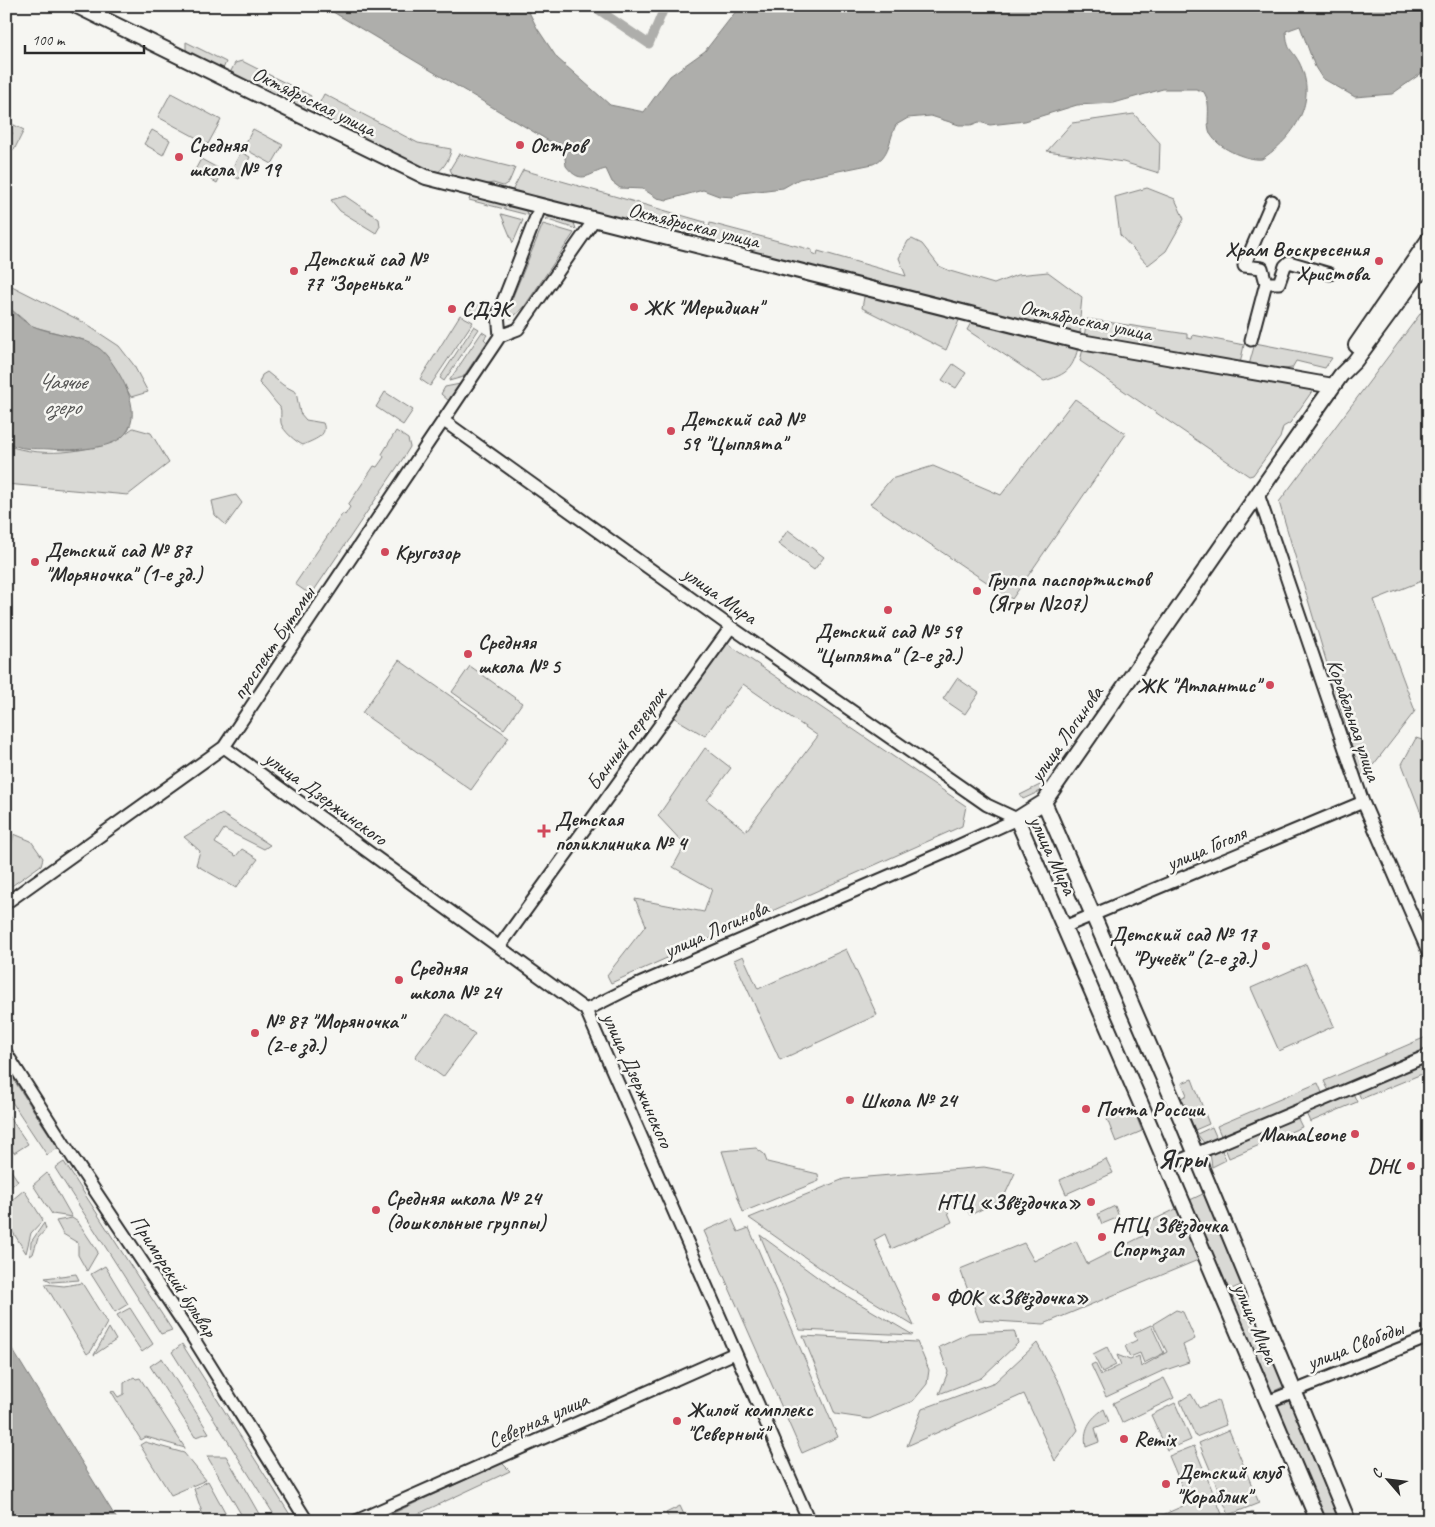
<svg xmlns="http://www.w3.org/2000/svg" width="1435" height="1527" font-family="Caveat,sans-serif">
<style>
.green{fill:#d9d9d5;stroke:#828280}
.water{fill:#aeaeab;stroke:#7a7a78}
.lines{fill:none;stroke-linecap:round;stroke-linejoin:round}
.canal{stroke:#aeaeab;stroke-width:9}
.minor-casing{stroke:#2b2b2b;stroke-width:15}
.major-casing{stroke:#2b2b2b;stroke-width:18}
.minor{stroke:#f6f6f2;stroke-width:11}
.major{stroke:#f6f6f2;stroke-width:14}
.poi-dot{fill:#d1495b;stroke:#f6f6f2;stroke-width:2}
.labels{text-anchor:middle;stroke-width:5;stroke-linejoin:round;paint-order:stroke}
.street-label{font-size:21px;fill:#2b2b2b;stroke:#f6f6f2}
.poi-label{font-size:21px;font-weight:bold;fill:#2b2b2b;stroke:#f6f6f2;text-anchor:start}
.water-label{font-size:22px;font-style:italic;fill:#525251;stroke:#f6f6f2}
.district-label{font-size:26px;font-weight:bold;fill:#2b2b2b;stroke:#f6f6f2}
</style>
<rect width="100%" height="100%" fill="#f6f6f2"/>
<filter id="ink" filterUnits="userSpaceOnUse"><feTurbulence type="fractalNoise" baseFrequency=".02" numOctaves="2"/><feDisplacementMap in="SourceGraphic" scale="10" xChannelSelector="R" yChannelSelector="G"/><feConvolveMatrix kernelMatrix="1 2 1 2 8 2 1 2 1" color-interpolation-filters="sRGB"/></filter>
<g filter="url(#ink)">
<path class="green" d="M186,42l40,20 -3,7 -33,-16 -4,-4z
M242,61l69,35 -7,13 -74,-36 5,-10z
M171,93l50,27 -13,24 -50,-27z
M324,94l94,49 33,6c0,7 -7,19 -14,24l-39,-16 -84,-43z
M1134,114l26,29 -1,30 -36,-11 -76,-11 25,-28z
M6,121l18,9 -10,20 -8,-3v-5l7,-9 -7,-4z
M253,129l30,16 -11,19 -29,-16z
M152,130l18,10 -7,15 -19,-11z
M241,152l9,5 -11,22 -10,-5z
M459,154l56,14 -6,14 -6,4 -10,-3 -10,2 -29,-7 -4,-9z
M201,159l22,12 -6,12 -22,-13z
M523,170l182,52 -1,4 5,1 1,-4 102,27v3l5,2 1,-4 88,25 -7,-18 9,-17 4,-2 10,5 17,22 11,5 44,13 23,-9 31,-3 34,25 -2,21 3,2 -4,16 -567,-145z
M1147,188l28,11 9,20 -18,32 -18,14 -28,-30 -5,-38z
M471,194l53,14 4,7 -59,-15z
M345,196l34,23 1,7 -4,7 -36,-22 -9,-11z
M501,214l22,6 -10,23z
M554,216l19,4 3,9 -31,-10z
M543,224l31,9 -50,74 -12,11h-2l-3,-6 2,-6z
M6,283l75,38 38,25 14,18 15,28 -17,5 -5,-9 -42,-48 -53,-14 -25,-21z
M865,292l96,24 -15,34 -84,-42z
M486,301l2,1 -12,14 -8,-6 9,-6z
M1429,302v276l-55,22 41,111 -48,62 -7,2 -81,-273z
M460,315l13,7 -43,64 -10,-7z
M973,319l106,25c-6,25 -11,30 -35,37l-77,-51z
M1087,319l100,15v4l5,1 1,-4 51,10 -4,19 -156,-27z
M474,326l5,3 -35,52 -4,-3z
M482,332l5,3 -3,4 3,3 -24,35 -14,4z
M1255,343l77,15 -7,10 -29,-7 -4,7 -16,2 -27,-5z
M1084,345l231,42 -25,36 -7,4 -3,11 -27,37 -4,1 -169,-115z
M953,364l13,9 -10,15 -14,-8z
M267,372l16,13 13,7 4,21 6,7 17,3c6,13 -10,17 -20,22 -7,-3 -20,-14 -22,-22 -1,-6 1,-11 -1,-16 -8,-8 -12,-16 -21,-24l3,-8z
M460,384l-11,17 -8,-7 4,-7z
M385,392l28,18 -10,15 -27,-18z
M1075,399l51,35 -114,165 -142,-95 21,-25 42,-13 68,29z
M133,428l18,5 18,30 -41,32 -122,-11v-39c37,14 96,8 127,-17z
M396,431l12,8 2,8 -8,13 -89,132 -8,-1 -10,-7 48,-71 2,2 5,-8 -2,-2 26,-39 3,1 7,-10 -2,-3z
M236,495l6,8 -16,22 -11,-10 -3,-14z
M788,530l36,27 -10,13 -36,-26z
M725,642l241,164 -4,20 -351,157 -4,-8 39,-50 -11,-26 69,13 8,-23 -39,-22 12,-22 -27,-29 47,-68 26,20 -24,32 39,31 72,-95 -75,-52 -38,52 -34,-20z
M399,660l110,77 -38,53 -109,-77z
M470,666l52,37 -18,26 -52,-37z
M957,678l22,15 -14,21 -22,-15z
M1416,738l9,3 4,10v83l-27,-70z
M1044,783l1,6 -22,10 -3,-4z
M222,814l48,31 -6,4 -40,-20 -9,14 21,13 6,-7 16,10 -22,29 -40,-23 4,-14 -16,-14z
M14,834l17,7 12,17 -2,7 -35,25v-22z
M846,949l31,66 -97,45 -46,-100 9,-4 15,33z
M1306,964l28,62 -55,25 -28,-63z
M447,1014l28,20 -32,43 -28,-20z
M1426,1037l3,11 -100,43 -5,-10z
M1429,1059v12l-68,28 -4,-10z
M6,1068l52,80 -11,7 -41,-62z
M1192,1079l17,45 -14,6 -14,-32 6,-3 -5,-12z
M1318,1083l5,12 -101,43 -5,-12z
M1352,1091l5,11 -47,20 -5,-11z
M1133,1108l9,23 -26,11 -9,-23z
M6,1112l22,32 -14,9 -8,-11z
M1296,1115l6,12 -73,31 -5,-13z
M1212,1127l6,14 -13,3 -8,-10z
M1220,1146l6,14 -14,7 -2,-14z
M756,1148l8,6 3,8 51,12 1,7 -76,31 -21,-61z
M1106,1159l7,14 -47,21 -6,-14z
M64,1162l108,168 -11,4 -106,-166z
M6,1163l12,18 -12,9z
M984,1167l31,6 -12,26 -33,16 -7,-15 -17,8 6,14 -61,27 -6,-15 -11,6 40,86 -81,-49 -84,-59 95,-39z
M47,1173l25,44 -20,-3 -19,-29z
M24,1190l19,30 -12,13 -5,20 -20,-32v-16z
M1207,1192l41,90 -21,9 -39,-90z
M1115,1206l4,11 -17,7 -4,-10z
M1178,1208l20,52 -154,64 -65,-4 -19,-51 64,-26 10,18 42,-20 11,23 60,-30 -4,-9z
M72,1218l6,4 20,30 -11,19 -9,-16v-12l-15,-9 -7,-13z
M732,1219l6,13 11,-4 89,209 -36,16 -98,-222z
M44,1223l2,6 -8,9 -5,16 -3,2 1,-14z
M760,1235l68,50 85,50 -113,-5z
M105,1266l23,38 -13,8 -24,-38z
M76,1274l3,6 -27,2 -7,-4z
M82,1283l25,40 -16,28 -4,3 -42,-70 19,2z
M1249,1290l42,93 -19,9 -41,-94z
M130,1308l23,36 -11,8 -25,-37z
M1176,1310l7,2 12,27 -12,6 6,17 -29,10 -54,25 -15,-32 4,-2 6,12 20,-10 -4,-10 13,5 9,-4 2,11 26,-15 -14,-28z
M1151,1325l13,28 -20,10 -4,-10 -10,4 -5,-11 12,-6 -3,-7z
M109,1328l7,12 -22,15z
M1014,1331l4,12 -37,35 -42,16 9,-22 -9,-25 30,-14z
M803,1336l114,6 12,28 -2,14 -14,17 -44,18 -34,-5z
M1037,1343l23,42 18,45 -23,31 -31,-67 -117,52 15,-37 73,-27z
M182,1344l112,177h-16l-106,-169z
M1107,1347l9,18 -14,7 -9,-18z
M162,1358l47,75 -14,4 -45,-71z
M134,1377l2,2 4,-1 45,70 -39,-11 -5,3 -30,-49 2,-1 5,7 6,-3v-11z
M1164,1378l10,20 -52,25 -9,-20z
M1191,1394l8,14 19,-8 8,25 -30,12 -16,-36z
M1292,1400l51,121h-18l-48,-115z
M1175,1403l16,37 -24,10 -16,-35z
M1104,1409l5,13 -14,6 4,14 -13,5c-3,-17 3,-28 18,-38z
M1229,1430l30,73 -30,12 -30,-72z
M145,1442l39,11 22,27 -35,15 -31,-50z
M1194,1446l28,68 -17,7h-56l34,-15 3,-10 -17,-40z
M207,1456h19l37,65h-18z
M502,1463l8,8 -107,50h-27z
M208,1481l22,40h-25l-11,-32z
M680,1506l7,15h-17l-4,-8z
M1253,1512l7,9h-26z
M498,1513l6,8h-29z"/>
<path class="water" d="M323,6h203l11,22 20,30 53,47 34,7 26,-36 35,-25 35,-45h285l11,4 7,-4h386v62l-37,26 -37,3 -33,-19 -7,-11 -15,-41 -14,5c2,22 4,15 13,31 20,39 -5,76 -37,97 -15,2 -49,-12 -53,-29 -3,-12 3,-24 -5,-38l-8,-3h-33l-49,14 -37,2 -52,16 -35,4 -11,-3 -8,3h-12l-28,-9 -23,2 -12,7c-7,14 -6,32 -23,39l-74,15 -16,9 -42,5 -8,4 -14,-1 -16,-6 -36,10 -10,-2 -14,-9 -23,-1 -8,-6 -6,-13c-16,3 -24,18 -40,-3l-2,-16z
M6,305c8,7 18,18 27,21 23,10 58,9 74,30 15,19 40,61 14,82 -16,12 -53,13 -71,11 -17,-1 -30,2 -44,-8z
M6,1339l112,182h-112z"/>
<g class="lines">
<path class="canal" d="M593,6l56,38 16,-38"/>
<g class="minor-casing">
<path id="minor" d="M1266,283l-4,-15 -18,-2 28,-65
M500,336l-2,-22 42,-107
M1251,340l15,-57h13l6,-17 4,-4 41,12
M444,421l287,206 256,178 30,14
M1258,494l105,308 66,152
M224,747l362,263 223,511
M6,903l218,-156 276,-411 18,-7 76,-109
M1064,927l299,-125
M499,947l232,-320
M586,1010l44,-22 319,-138 68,-31
M6,1053l67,105 117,175 117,188
M1167,1166l262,-111
M1267,1402l162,-65
M356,1521l379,-168"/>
</g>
<g class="major-casing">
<path id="major" d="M77,6l349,171 655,165 252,44
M1356,345l73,-106
M1044,802l138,319 166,400
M1318,1521l-178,-419 -123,-283 27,-17 277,-399 20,-28 14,-14 74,-101"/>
</g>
<use href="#minor" class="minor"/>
<use href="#major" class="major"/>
</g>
</g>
<g class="poi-dot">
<circle cx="520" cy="145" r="5"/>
<circle cx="179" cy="157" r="5"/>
<circle cx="1379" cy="261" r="5"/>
<circle cx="294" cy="271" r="5"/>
<circle cx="634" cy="307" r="5"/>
<circle cx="452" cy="309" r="5"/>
<circle cx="671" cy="431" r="5"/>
<circle cx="385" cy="552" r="5"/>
<circle cx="35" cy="562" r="5"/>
<circle cx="977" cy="591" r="5"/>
<circle cx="888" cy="610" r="5"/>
<circle cx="468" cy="654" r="5"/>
<circle cx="1270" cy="685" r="5"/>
<path d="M541.5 823.5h5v5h5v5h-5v5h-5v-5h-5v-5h5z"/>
<circle cx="1266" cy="946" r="5"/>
<circle cx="399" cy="980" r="5"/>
<circle cx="255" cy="1033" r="5"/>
<circle cx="850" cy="1100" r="5"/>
<circle cx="1086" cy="1109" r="5"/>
<circle cx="1355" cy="1134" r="5"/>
<circle cx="1411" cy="1166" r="5"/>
<circle cx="1091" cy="1202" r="5"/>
<circle cx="376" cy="1210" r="5"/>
<circle cx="1102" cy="1237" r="5"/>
<circle cx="936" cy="1297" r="5"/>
<circle cx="677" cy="1421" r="5"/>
<circle cx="1124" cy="1439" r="5"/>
<circle cx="1166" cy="1484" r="5"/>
</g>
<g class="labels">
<g class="street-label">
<text transform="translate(314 101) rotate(26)" y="7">Октябрьская улица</text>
<text transform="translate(694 225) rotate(14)" y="7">Октябрьская улица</text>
<text transform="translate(1086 320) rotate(12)" y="7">Октябрьская улица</text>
<text transform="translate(720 595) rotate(35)" y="7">улица Мира</text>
<text transform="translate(273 643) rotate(-56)" y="7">проспект Бутомы</text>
<text transform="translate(1354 720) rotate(71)" y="7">Корабельная улица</text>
<text transform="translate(1066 734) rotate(-55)" y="7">улица Логинова</text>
<text transform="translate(626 739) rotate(-54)" y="7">Банный переулок</text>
<text transform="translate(326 798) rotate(36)" y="7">улица Дзержинского</text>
<text transform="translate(1206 848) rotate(-23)" y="7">улица Гоголя</text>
<text transform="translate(1053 855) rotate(65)" y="7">улица Мира</text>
<text transform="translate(716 929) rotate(-24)" y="7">улица Логинова</text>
<text transform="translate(638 1080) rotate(66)" y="7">улица Дзержинского</text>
<text transform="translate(174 1276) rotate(57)" y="7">Приморский бульвар</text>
<text transform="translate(1256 1323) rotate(67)" y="7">улица Мира</text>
<text transform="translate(1355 1345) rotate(-21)" y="7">улица Свободы</text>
<text transform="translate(538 1420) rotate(-24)" y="7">Северная улица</text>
</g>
<g class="poi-label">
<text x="189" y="152">Средняя<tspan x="189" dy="24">школа № 19</tspan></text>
<text x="530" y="152">Остров</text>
<text x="1369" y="256" text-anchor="end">Храм Воскресения<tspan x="1369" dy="24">Христова</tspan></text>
<text x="304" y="266">Детский сад №<tspan x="304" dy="24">77 "Зоренька"</tspan></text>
<text x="644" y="314">ЖК "Меридиан"</text>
<text x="462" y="316">СДЭК</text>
<text x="681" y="426">Детский сад №<tspan x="681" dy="24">59 "Цыплята"</tspan></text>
<text x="45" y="557">Детский сад № 87<tspan x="45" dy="24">"Моряночка" (1-е зд.)</tspan></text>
<text x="395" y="559">Кругозор</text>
<text x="987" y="586">Группа паспортистов<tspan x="987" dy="24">(Ягры N207)</tspan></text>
<text x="888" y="638" text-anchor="middle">Детский сад № 59<tspan x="888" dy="24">"Цыплята" (2-е зд.)</tspan></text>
<text x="478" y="649">Средняя<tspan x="478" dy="24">школа № 5</tspan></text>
<text x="1260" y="692" text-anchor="end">ЖК "Атлантис"</text>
<text x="555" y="826">Детская<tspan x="555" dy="24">поликлиника № 4</tspan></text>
<text x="1256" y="941" text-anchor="end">Детский сад № 17<tspan x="1256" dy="24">"Ручеёк" (2-е зд.)</tspan></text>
<text x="409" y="975">Средняя<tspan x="409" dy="24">школа № 24</tspan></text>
<text x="265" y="1028">№ 87 "Моряночка"<tspan x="265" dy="24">(2-е зд.)</tspan></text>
<text x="860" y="1107">Школа № 24</text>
<text x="1096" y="1116">Почта России</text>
<text x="1345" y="1141" text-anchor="end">MamaLeone</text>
<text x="1401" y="1173" text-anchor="end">DHL</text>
<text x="386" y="1205">Средняя школа № 24<tspan x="386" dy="24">(дошкольные группы)</tspan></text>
<text x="1081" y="1209" text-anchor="end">НТЦ «Звёздочка»</text>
<text x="1112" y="1232">НТЦ Звёздочка<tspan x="1112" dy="24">Спортзал</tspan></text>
<text x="946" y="1304">ФОК «Звёздочка»</text>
<text x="687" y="1416">Жилой комплекс<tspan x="687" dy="24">"Северный"</tspan></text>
<text x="1134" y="1446">Remix</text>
<text x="1176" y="1479">Детский клуб<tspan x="1176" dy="24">"Кораблик"</tspan></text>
</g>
<g class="water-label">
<text x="62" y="389">Чаячье<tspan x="62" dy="25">озеро</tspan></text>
</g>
<g class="district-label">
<text x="1182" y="1167">Ягры</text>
</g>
</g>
<rect width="1435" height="1527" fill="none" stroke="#f6f6f2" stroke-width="25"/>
<rect x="12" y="12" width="1410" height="1502" fill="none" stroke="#2b2b2b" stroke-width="2" filter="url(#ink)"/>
<g transform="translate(1388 1480) rotate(298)" stroke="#f6f6f2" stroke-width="4" paint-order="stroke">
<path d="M0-4L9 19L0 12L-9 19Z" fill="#2b2b2b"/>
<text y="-8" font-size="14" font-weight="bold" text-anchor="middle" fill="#2b2b2b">С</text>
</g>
<path d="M25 45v8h119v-8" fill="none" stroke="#2b2b2b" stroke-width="2.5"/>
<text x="32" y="45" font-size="15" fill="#2b2b2b" stroke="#f6f6f2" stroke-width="4" paint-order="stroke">100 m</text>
</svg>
